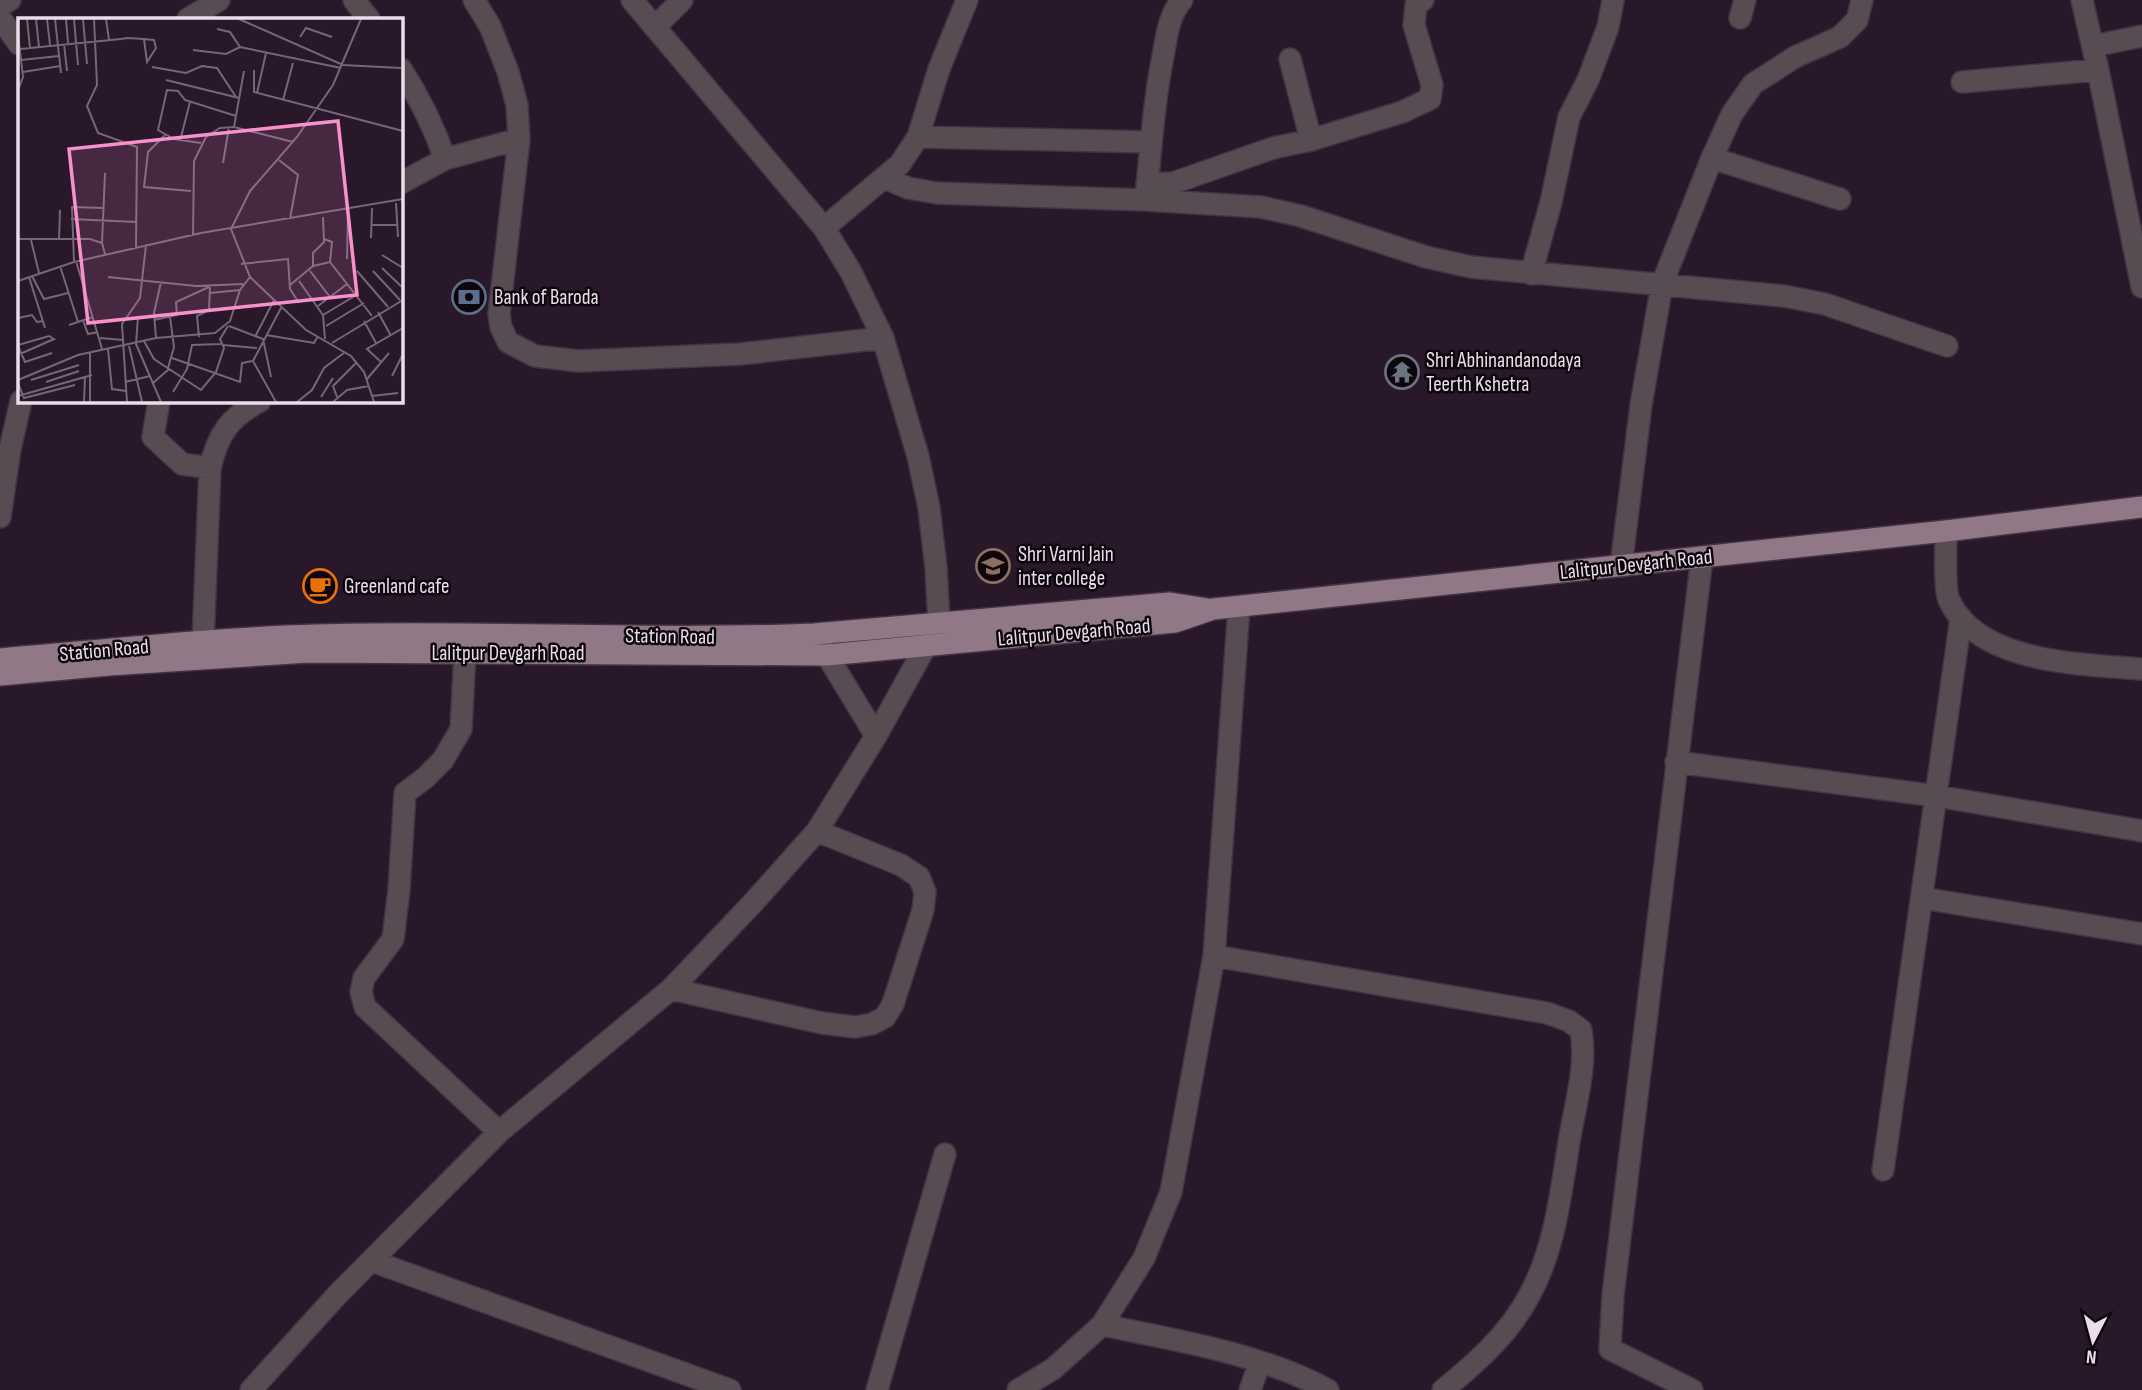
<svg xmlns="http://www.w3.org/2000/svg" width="2142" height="1390" font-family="'Sofia Sans Condensed',sans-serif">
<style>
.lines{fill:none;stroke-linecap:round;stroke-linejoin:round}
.minor-casing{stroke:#443345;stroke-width:24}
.major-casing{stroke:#443345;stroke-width:24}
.minor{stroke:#574c52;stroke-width:21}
.major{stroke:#907886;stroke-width:21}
.labels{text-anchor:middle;stroke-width:5;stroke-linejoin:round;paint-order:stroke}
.poi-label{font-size:21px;fill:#eadeea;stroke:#0d060d;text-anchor:start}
.street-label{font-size:21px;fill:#eadeea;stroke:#0d060d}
.inset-road{fill:none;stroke:#766777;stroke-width:2}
.view{fill:#f890cb;fill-opacity:0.15;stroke:#f890cb;stroke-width:3.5}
.inset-edge{fill:none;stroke:#eadeea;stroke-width:3.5}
</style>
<rect width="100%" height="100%" fill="#29172a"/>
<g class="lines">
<g class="minor-casing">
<path id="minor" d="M354,0l15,19
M474,0l16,26 18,46 9,33 2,34 -20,175 2,13 7,15 27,14 44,5 161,-7 143,-16
M2082,0l16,70 44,217
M0,5l10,-5
M0,18l19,26
M1740,18l5,-18
M188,19l31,-19
M655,27l27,-27
M2093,46l49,-10
M1290,59l21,81
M401,69c18,28 33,58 44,90
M1962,82l136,-12
M918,137l233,5
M1712,158l128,41
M885,178l23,10 29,5 208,7 116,7 40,9 125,41 45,10 313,29 41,8 122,42
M401,183l44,-24 74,-20
M1147,184l26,-1 100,-35 38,-8 91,-28 28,-13 2,-14 -18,-60 2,-20 7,-5
M1146,198c5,-50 8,-99 18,-147 3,-19 6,-37 18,-51
M824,228l76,-64 18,-27 21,-68 28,-69
M1531,274l20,-72 18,-85 19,-37 20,-53 5,-27
M159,401l-6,36 29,27 28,4
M0,517l10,-68 11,-48
M1946,531c0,15 -2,58 3,69 29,64 134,64 193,69
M1621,566l20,-161 21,-121 50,-126 20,-44 21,-30 42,-27 45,-20 17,-17 5,-20
M203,642l7,-174c8,-34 19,-50 50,-67
M819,642l57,94
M465,653l-4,76 -18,31 -18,18 -20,15 -6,97 -6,49 -29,39 -3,14 4,15 134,125
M1676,762l261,34 205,35
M1922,898l220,36
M1214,956l333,57 22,8 12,9c6,35 -5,72 -11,106 -9,54 -14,111 -41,160 -20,38 -54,68 -86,94
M671,989l151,34 33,4 17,-3 13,-7 8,-13 30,-94 2,-18 -6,-15 -18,-12 -84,-34
M1883,1170l78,-552
M372,1261l358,129
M1102,1325c74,15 160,29 226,65
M251,1390l88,-97 160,-161 172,-143 80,-84 66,-74 59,-95 63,-114 -3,-54 -7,-60 -11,-52 -35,-118 -32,-66 -27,-44 -192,-228
M877,1390l68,-236
M1018,1390l35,-21 49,-44 42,-67 27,-66 43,-236 25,-349
M1250,1390l10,-28
M1692,1390l-82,-41 3,-54 89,-738"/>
</g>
<g class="major-casing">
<path id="major" d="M0,659c105,-9 211,-21 317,-24 165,-5 332,6 497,-1l356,-31 38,6
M0,675l109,-10 199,-13 519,3 348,-33 38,-13 733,-78 196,-24"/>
</g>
<use href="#minor" class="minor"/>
<use href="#major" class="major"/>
</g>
<defs>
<g id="bank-ring" transform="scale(1.75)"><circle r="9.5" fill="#0d060d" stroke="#5c6f8a" stroke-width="1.5"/><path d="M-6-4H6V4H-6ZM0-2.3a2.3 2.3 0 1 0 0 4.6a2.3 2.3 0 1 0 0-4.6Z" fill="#5c6f8a"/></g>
<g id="temple-ring" transform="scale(1.75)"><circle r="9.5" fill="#0d060d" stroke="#6b7280" stroke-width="1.5"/><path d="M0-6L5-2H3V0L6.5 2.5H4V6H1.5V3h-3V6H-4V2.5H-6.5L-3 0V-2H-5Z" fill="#6b7280"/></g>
<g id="school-ring" transform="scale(1.75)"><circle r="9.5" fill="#0d060d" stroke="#8d6e63" stroke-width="1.5"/><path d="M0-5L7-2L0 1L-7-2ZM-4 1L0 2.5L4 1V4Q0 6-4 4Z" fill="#8d6e63"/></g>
<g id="cafe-ring" transform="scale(1.75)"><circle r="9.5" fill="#0d060d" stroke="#e8710a" stroke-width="1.5"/><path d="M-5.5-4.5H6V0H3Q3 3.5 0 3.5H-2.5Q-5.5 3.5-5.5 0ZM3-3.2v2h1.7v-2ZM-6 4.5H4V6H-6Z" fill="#e8710a"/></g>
</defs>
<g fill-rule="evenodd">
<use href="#bank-ring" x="469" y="297"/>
<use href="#temple-ring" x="1402" y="372"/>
<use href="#school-ring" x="993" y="566"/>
<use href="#cafe-ring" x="320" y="586"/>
</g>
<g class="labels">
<g class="poi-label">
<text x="494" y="304">Bank of Baroda</text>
<text x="1426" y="367">Shri Abhinandanodaya<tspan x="1426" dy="24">Teerth Kshetra</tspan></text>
<text x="1018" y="561">Shri Varni Jain<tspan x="1018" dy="24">inter college</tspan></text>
<text x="344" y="593">Greenland cafe</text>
</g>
<g class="street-label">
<text transform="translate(1636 564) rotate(-6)" y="7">Lalitpur Devgarh Road</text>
<text transform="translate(1074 632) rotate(-5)" y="7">Lalitpur Devgarh Road</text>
<text transform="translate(670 636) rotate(1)" y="7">Station Road</text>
<text transform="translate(104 650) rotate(-5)" y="7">Station Road</text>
<text x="508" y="660">Lalitpur Devgarh Road</text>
</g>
</g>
<g transform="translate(18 18)">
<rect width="385" height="385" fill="#29172a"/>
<path class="inset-road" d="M9,1l3,29M18,1l3,28M29,1l3,26M37,1l6,54M48,1l2,24M56,1l4,46M65,1l4,45M76,1l3,66 -10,21 11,27 39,14 -1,101M88,1l3,21M221,1l104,46 58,3M343,1l-28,66 -36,52 -47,54 -19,38 19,48 56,53 45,26 13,16 10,30M199,11l13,3 10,15M0,15l5,44 -5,13M282,19l6,-9 26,9M46,26l3,27M2,31l101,-10 6,-1 17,1 10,1 2,8 -9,14 -3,-23M175,32l33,4 14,-7 101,21M3,42l38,-4M134,49l34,6 16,-7 15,2 19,29M236,52v22l149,39M5,54l37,-6M148,62l73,18M239,75l9,-40M265,82l10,-37M216,109l10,-56M147,117l-17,17 -4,35 47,4M162,123l10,-39M183,125l-27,-4 -16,-9 9,-40 11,1 7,9 51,16M261,142l19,15 -8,44M205,145l6,-36M378,185l2,34M53,201l65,3M354,207h25M175,217l1,-74 12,-24 14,-9 14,-1 59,15M353,220l1,-30M0,221h72l12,4 3,11M306,221l8,3 -2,20M13,222l8,33M41,222l1,-30M84,225l3,-70M364,237l21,13M329,241l1,-47M58,243l26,88M56,244l-2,-55 31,1M223,246l47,-5 2,30 9,14M42,248l18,56M295,248l17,-4 42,54M364,250l21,20M292,253l20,26M339,253l31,36M355,253l27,29M14,258l12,23 24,-6M11,259l16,51M90,259l88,9 47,-2M0,263l56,-19 127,-29 202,-34M281,263l24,34 2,24M272,267l23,-19v-13l11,-11 -1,-25M192,275l30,-3M300,288l29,-22M360,294l13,24M305,297l35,-21M120,298l-2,28 25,58M0,300l14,-3 5,7 6,-1M65,302l5,14 10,-2M136,302l23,-5 -1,-13 33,-15M346,303l12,22M51,307l24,-8M211,308l34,13 8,38M308,308l38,-23M248,317l48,8 4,-7M181,319l-2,-21 12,-6 1,-23M237,319l19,-37M82,320l23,2M138,320l-2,-25 7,-31M126,323l10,18 47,31 15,-18 8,-24 -4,-9 8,-13M314,325l71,-43M0,327l31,-9 5,3 -34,15M205,327l34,3M0,328l7,16 27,-9M111,328l13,56M90,331l4,40 14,2M154,340l68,24 2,-19 10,-2M364,345l-15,-14 36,-21M150,350l6,-21 -4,-30M374,358l11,-22M349,361l22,-26M0,362l60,-25 78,-17 59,-5 15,-12 10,-31 10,-13M13,362l48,-15M28,364l33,-11M107,364l25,-6M0,365l6,15 51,-13M135,365l16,-14M155,374l14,-23 5,-24 29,-1M0,378l74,-21M354,378l26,-3M303,379l12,-19M319,379l-4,-11 24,-24M66,384l1,-25M72,384v-50M109,384l-5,-78 18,-26 6,-53M258,384l-23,-41 28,-53M279,384l15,-12 12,-22 21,-16M315,384l14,-12 22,-4"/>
<path class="view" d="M320,103l19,174 -269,28 -19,-174z"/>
<rect width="385" height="385" class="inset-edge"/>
</g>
<g transform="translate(2093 1341) rotate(186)" stroke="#0d060d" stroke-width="5" paint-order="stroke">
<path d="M0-5L12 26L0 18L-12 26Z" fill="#eadeea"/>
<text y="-10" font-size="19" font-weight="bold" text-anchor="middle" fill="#eadeea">N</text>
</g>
</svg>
